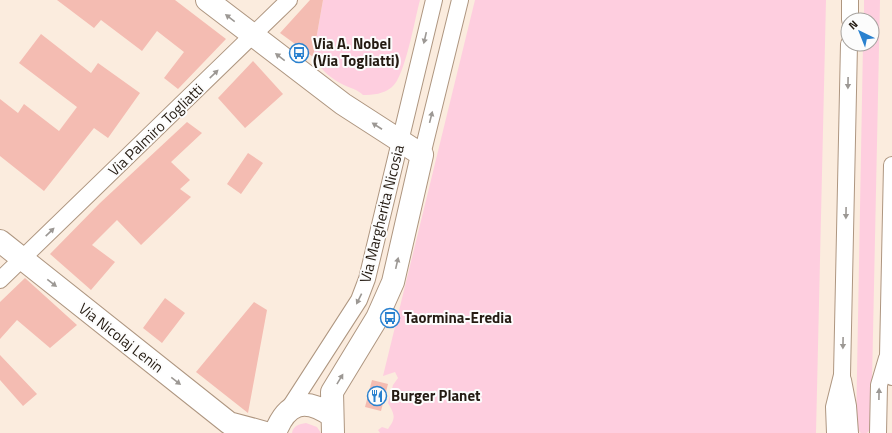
<svg xmlns="http://www.w3.org/2000/svg" width="892" height="433" font-family="'Titillium Web',sans-serif">
<style>
.green{fill:#fecedf}
.building{fill:#f4bcb2}
.lines{fill:none;stroke-linecap:round;stroke-linejoin:round}
.minor-casing{stroke:#ae9680;stroke-width:18}
.secondary-casing{stroke:#ae9680;stroke-width:24}
.minor{stroke:#fff;stroke-width:16}
.secondary{stroke:#fff;stroke-width:22}
.oneway{fill:#9c9894}
.labels{text-anchor:middle;stroke-width:4;stroke-linejoin:round;paint-order:stroke}
.poi-label{font-size:15px;font-weight:bold;fill:#241b12;stroke:#fcfcfc;text-anchor:start}
.street-label{font-size:15px;fill:#241b12;stroke:#fcfcfc}
</style>
<rect width="100%" height="100%" fill="#fbecde"/>
<path class="green" d="M323,0h97c-5,18 -15,77 -28,87 -8,7 -19,8 -29,8 -5,-5 -10,-6 -17,-9 -14,-6 -25,-16 -33,-29z
M475,0h351l-10,433h-436l-2,-3 4,-3 6,2c8,-11 7,-14 0,-26l5,-18 5,-7 -3,-6 -12,4z
M864,0h16l-9,429 -4,4h-6l-5,-5 7,-384h9v-24h-8z
M306,423l11,4 4,6h-29c1,-7 7,-9 14,-10z"/>
<path class="building" d="M57,0h118l51,39 -48,50 -14,-11 20,-26 -27,-21 -15,20 -41,-31 -7,8z
M310,0h13l-10,57 -33,-24z
M41,34l50,39 7,-10 42,30 -32,45 -14,-10 -50,63 -44,-35v-57l18,14 6,-9 35,27 18,-24 -58,-44z
M253,61l30,33 -38,34 -27,-30z
M187,122l15,11 -31,29 19,18 -10,9 11,8 -50,48 -24,-25 -25,25 23,17 -24,28 -41,-36 50,-51z
M248,153l15,10 -22,31 -14,-10z
M25,278l52,47 -27,23 -33,-28 -17,19v-37z
M165,298l20,15 -23,30 -19,-15z
M254,302l13,8 -19,103 -52,-41z
M0,355l37,39 -14,12 -23,-26z
M372,380l16,4 -7,27 -16,-4z"/>
<g class="lines">
<g class="minor-casing">
<path id="minor" d="M850,20v-20
M422,155l38,-155
M892,165l-4,191 4,21
M0,280l289,-280
M843,380l5,26 2,27
M288,410l71,-110 8,-21 67,-279
M835,433l-1,-26 8,-32 7,-331
M878,433l1,-48 8,-27"/>
</g>
<g class="secondary-casing">
<path id="secondary" d="M207,0l136,104 79,51 -29,127 -16,36 -45,74 1,41
M0,241l229,182 37,10
M275,433c12,-31 30,-36 57,-17"/>
</g>
<use href="#minor" class="minor"/>
<use href="#secondary" class="secondary"/>
</g>
<defs><path id="oneway-solid" d="M-6-.8H1V-3.2L6.5 0L1 3.2V.8H-6Z"/></defs>
<g class="oneway">
<use href="#oneway-solid" transform="translate(230 18) rotate(-142)"/>
<use href="#oneway-solid" transform="translate(425 38) rotate(103)"/>
<use href="#oneway-solid" transform="translate(280 57) rotate(-142)"/>
<use href="#oneway-solid" transform="translate(214 74) rotate(-44)"/>
<use href="#oneway-solid" transform="translate(848 83) rotate(91)"/>
<use href="#oneway-solid" transform="translate(431 117) rotate(-76)"/>
<use href="#oneway-solid" transform="translate(377 126) rotate(-147)"/>
<use href="#oneway-solid" transform="translate(846 213) rotate(91)"/>
<use href="#oneway-solid" transform="translate(50 232) rotate(-44)"/>
<use href="#oneway-solid" transform="translate(397 263) rotate(-77)"/>
<use href="#oneway-solid" transform="translate(52 283) rotate(38)"/>
<use href="#oneway-solid" transform="translate(359 299) rotate(116)"/>
<use href="#oneway-solid" transform="translate(843 343) rotate(91)"/>
<use href="#oneway-solid" transform="translate(340 379) rotate(-59)"/>
<use href="#oneway-solid" transform="translate(176 381) rotate(38)"/>
<use href="#oneway-solid" transform="translate(879 394) rotate(-89)"/>
</g>
<defs>
<g id="bus-ring" transform="scale(1)"><circle r="9.5" fill="#fcfcfc" stroke="#2a81cf" stroke-width="1.5"/><path d="M-5-6H5V4H4V6H2V4H-2V6H-4V4H-5ZM-3.5-4V0h7V-4ZM-3.5 1.2v1.5H-2V1.2ZM2 1.2v1.5H3.5V1.2Z" fill="#2a81cf"/></g>
<g id="restaurant-ring" transform="scale(1)"><circle r="9.5" fill="#fcfcfc" stroke="#2a81cf" stroke-width="1.5"/><path d="M-5-6h1v4h1v-4h1v4h1v-4h1v5L-1.5 .5V6h-2V.5L-5-1ZM5-6V6H3V1.5H1.5Q1.5-4 5-6Z" fill="#2a81cf"/></g>
</defs>
<g fill-rule="evenodd">
<use href="#bus-ring" x="299" y="53"/>
<use href="#bus-ring" x="390" y="318"/>
<use href="#restaurant-ring" x="377" y="396"/>
</g>
<g class="labels">
<g class="poi-label">
<text x="313" y="49">Via A. Nobel<tspan x="313" dy="17">(Via Togliatti)</tspan></text>
<text x="404" y="323">Taormina-Eredia</text>
<text x="391" y="401">Burger Planet</text>
</g>
<g class="street-label">
<text transform="translate(156 130) rotate(-44)" y="5">Via Palmiro Togliatti</text>
<text transform="translate(382 214) rotate(-76)" y="5">Via Margherita Nicosia</text>
<text transform="translate(121 338) rotate(38)" y="5">Via Nicolaj Lenin</text>
</g>
</g>
<g transform="translate(860 32) rotate(317)"><circle r="19" fill="#fcfcfc" stroke="#a6a29e"/>
<path d="M0-3L7 15L0 10L-7 15Z" fill="#2a81cf"/>
<text y="-6" font-size="11" font-weight="bold" text-anchor="middle" fill="#241b12">N</text>
</g>
</svg>
